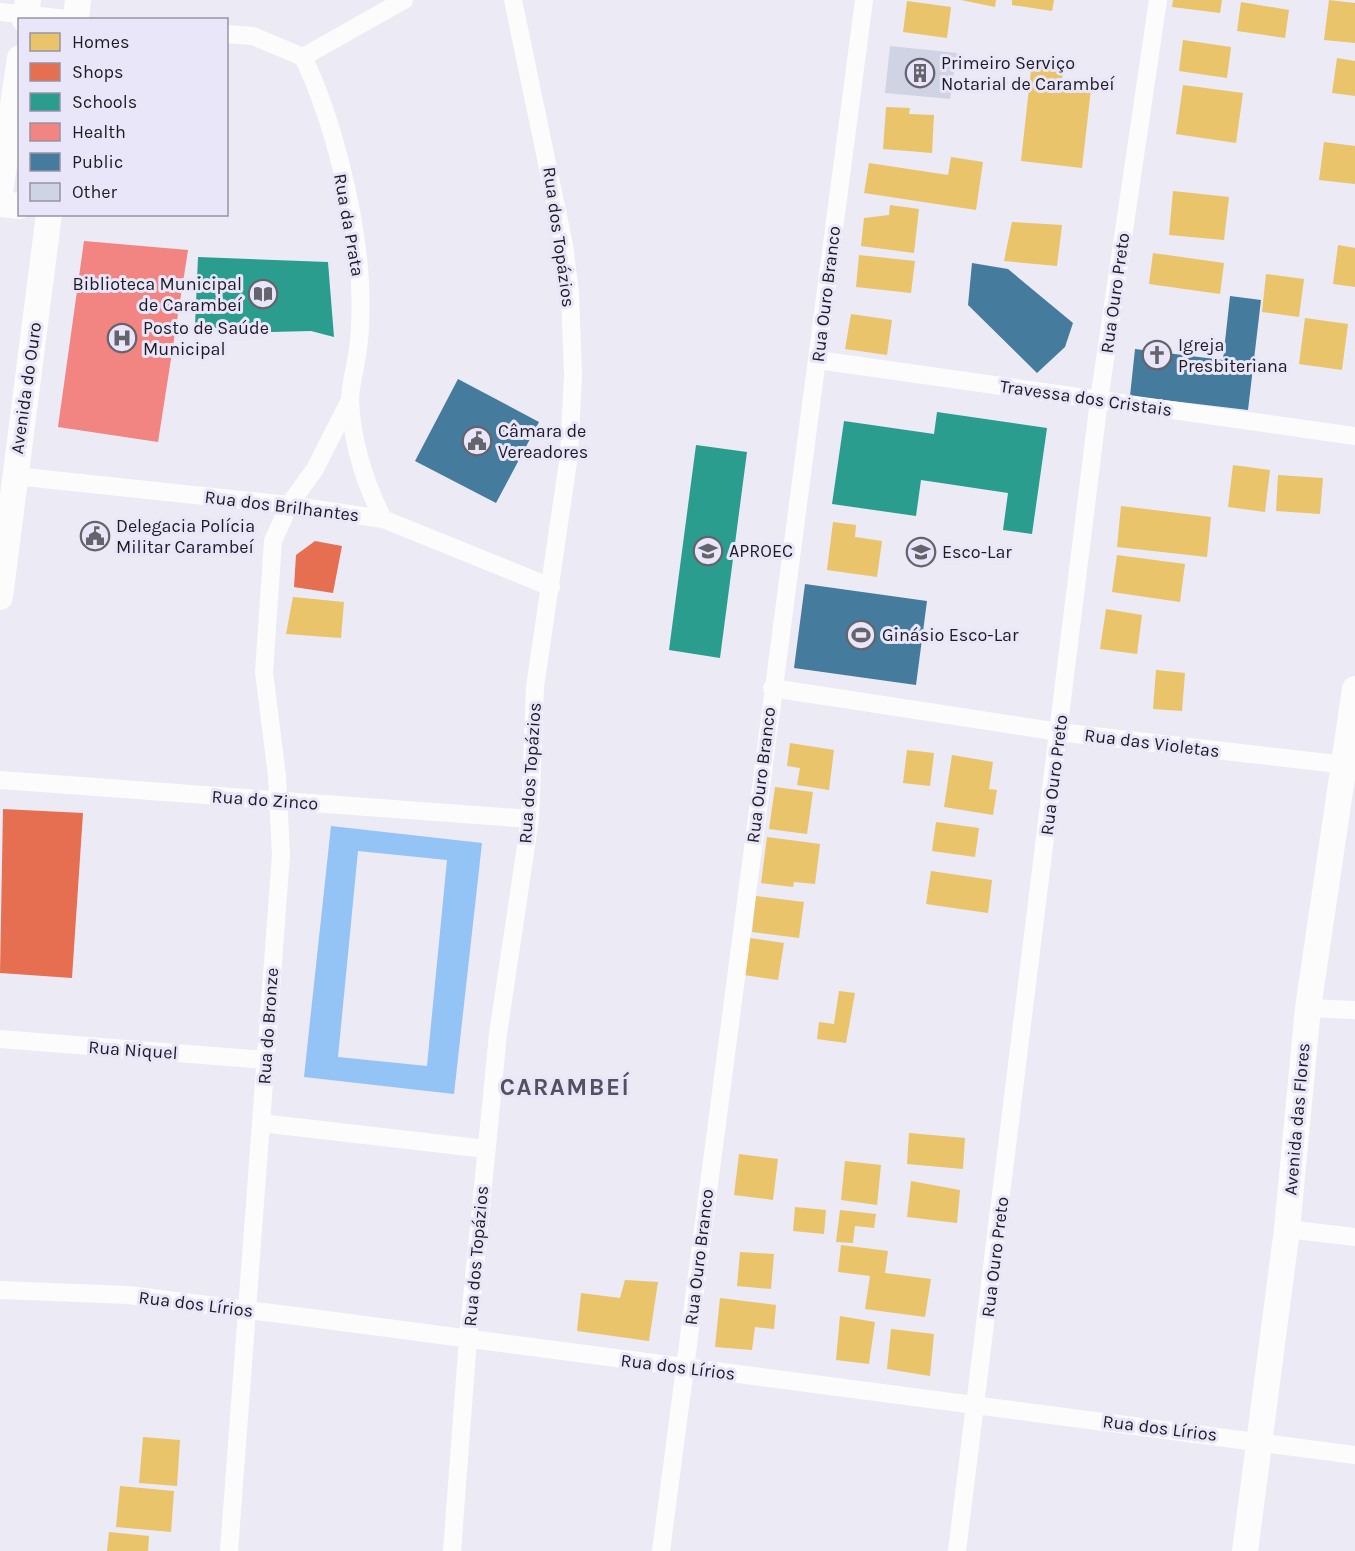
<svg xmlns="http://www.w3.org/2000/svg" width="1355" height="1551" font-family="Karla,sans-serif">
<style>
.water{fill:#94c3f5;fill-rule:evenodd}
.homes{fill:#e9c46a}
.shops{fill:#e76f51}
.schools{fill:#2a9d8f}
.health{fill:#f28482}
.public{fill:#457b9d}
.building{fill:#cfd3e3}
.lines{fill:none;stroke-linecap:round;stroke-linejoin:round}
.street{stroke:#fcfcfd;stroke-width:18}
.secondary{stroke:#fcfcfd;stroke-width:26}
.labels{text-anchor:middle;stroke-width:6;stroke-linejoin:round;paint-order:stroke}
.poi-label{font-size:18px;fill:#1d1c23;stroke:#e8e6f8;text-anchor:start}
.street-label{font-size:18px;fill:#1d1c23;stroke:#e8e6f8}
.district-label{font-size:24px;font-weight:bold;letter-spacing:1.5px;fill:#535160;stroke:#e8e6f8}
</style>
<rect width="100%" height="100%" fill="#eceaf4"/>
<path class="water" d="M331,826l151,17 -28,251 -150,-17zM358,851l89,9 -20,206 -89,-9z"/>
<path class="homes" d="M961,0h35l-1,7z
M1012,0h42l-2,11 -40,-6z
M1173,0h49l-2,13 -48,-6z
M1329,0l26,3v40l-31,-3z
M907,1l44,6 -4,31 -44,-6z
M1241,2l48,8 -4,28 -48,-7z
M1183,40l48,7 -4,31 -48,-7z
M1337,58l18,3v35l-23,-3z
M1032,61l32,4 -3,21 30,3 -9,79 -61,-7z
M1183,85l60,8 -7,50 -60,-9z
M886,107l24,1 -1,6 25,1 -2,38 -49,-4z
M1324,142l31,4v38l-36,-4z
M951,157l32,5 -7,48 -112,-17 5,-30 79,12z
M1173,191l56,6 -5,43 -55,-5z
M890,205l29,4 -5,44 -53,-7 3,-28 25,-3z
M1012,222l50,3 -5,41 -53,-5z
M1338,245l17,3v39l-22,-3z
M1153,253l71,10 -4,31 -71,-10z
M859,255l56,6 -4,32 -55,-6z
M1266,274l38,5 -5,38 -37,-5z
M851,314l41,6 -5,35 -42,-6z
M1305,318l43,6 -6,46 -43,-6z
M1233,465l37,5 -5,42 -37,-5z
M1278,475l45,3 -3,36 -44,-3z
M1121,506l90,11 -4,40 -90,-10z
M833,522l23,3 -1,12 27,4 -5,36 -50,-7z
M1117,555l68,9 -5,38 -68,-10z
M293,597l51,5 -3,36 -55,-4z
M1106,609l36,6 -5,39 -37,-5z
M1156,670l29,3 -3,38 -29,-2z
M790,743l44,7 -5,40 -32,-5 3,-17 -13,-2z
M907,750l27,3 -4,33 -27,-3z
M952,755l41,7 -4,27 8,1 -4,25 -49,-8z
M775,787l38,5 -6,42 -38,-5z
M936,822l43,6 -4,29 -43,-6z
M767,837l53,7 -5,40 -21,-2 -1,5 -32,-4z
M931,871l61,9 -4,33 -62,-9z
M756,896l48,6 -5,36 -47,-6z
M750,938l34,5 -6,37 -34,-5z
M839,991l16,2 -9,50 -29,-4 2,-17 15,2z
M909,1133l56,5 -2,31 -56,-5z
M739,1154l39,5 -5,41 -39,-5z
M845,1161l36,4 -4,40 -36,-5z
M911,1181l49,9 -3,33 -50,-6z
M795,1207l31,3 -2,24 -31,-3z
M840,1210l36,4 -2,14 -19,-2 -2,17 -17,-1z
M841,1245l47,6 -3,22 46,6 -6,38 -60,-8 5,-33 -32,-4z
M740,1252l34,2 -3,35 -34,-3z
M625,1280l33,2 -9,59 -72,-10 4,-38 39,5z
M720,1298l56,7 -2,24 -19,-2 -3,23 -37,-3z
M840,1316l35,6 -6,42 -33,-4z
M891,1329l43,5 -4,42 -43,-7z
M143,1437l37,3 -3,46 -38,-3z
M120,1486l54,5 -3,41 -55,-5z
M109,1532l40,4 -1,15h-41z"/>
<path class="shops" d="M315,541l27,5 -9,47 -39,-6 2,-32z
M3,809l80,4 -11,165 -72,-5z"/>
<path class="schools" d="M198,257l130,5 6,75 -23,-6 -39,1 -77,-6z
M937,412l110,16 -15,106 -29,-4 5,-37 -87,-13 -5,36 -84,-12 12,-83 90,13z
M696,445l51,7 -27,206 -51,-8z"/>
<path class="health" d="M84,241l104,9 -30,192 -100,-15z"/>
<path class="public" d="M972,263l36,6 65,54 -8,24 -28,26 -69,-68z
M1230,296l31,4 -13,110 -118,-14 5,-47 88,11z
M458,379l81,43 -43,81 -81,-42z
M805,584l122,17 -11,84 -122,-17z"/>
<path class="building" d="M890,46l67,7 -7,46 -65,-6z"/>
<g class="lines">
<path class="street" d="M0,12l77,8
M226,34l27,2 50,21
M303,57c30,62 53,156 57,225 1,23 1,50 -3,73 -2,15 -7,31 -7,46 2,40 15,82 33,118
M303,57l101,-57
M818,360l537,76
M15,476l274,29 94,14 168,68
M772,688l287,44 296,34
M0,780l530,39
M1308,1008l47,2
M0,1039l266,21
M261,1123l225,26
M1287,1229l68,8
M0,1290l128,5 168,21 1059,139
M229,1551l52,-696 -4,-79 -13,-104 9,-131 16,-36 26,-36 35,-69
M452,1551l16,-212 30,-305 32,-215 5,-132 34,-232 4,-80 -3,-82 -6,-48 -51,-245
M661,1551l203,-1551
M957,1551l142,-1151 59,-400"/>
<path class="secondary" d="M25,20l3,-20
M76,20l2,-20
M0,192l20,-134
M0,204l20,2
M0,597l49,-383
M1245,1551l42,-322 21,-221 47,-319"/>
</g>
<defs>
<g id="building-ring" transform="scale(1.5)"><circle r="9.5" fill="#e8e6f8" stroke="#65646c" stroke-width="1.5"/><path d="M-4-6H4V6H1V3H-1V6H-4ZM-2.5-4.3h1.7v1.8h-1.7ZM.8-4.3h1.7v1.8H.8ZM-2.5-1h1.7V.8h-1.7ZM.8-1h1.7V.8H.8Z" fill="#65646c"/></g>
<g id="library-ring" transform="scale(1.5)"><circle r="9.5" fill="#e8e6f8" stroke="#65646c" stroke-width="1.5"/><path d="M-6-4Q-3-5.5-.7-3.5V5Q-3 3-6 4ZM6-4Q3-5.5 .7-3.5V5Q3 3 6 4Z" fill="#65646c"/></g>
<g id="hospital-ring" transform="scale(1.5)"><circle r="9.5" fill="#e8e6f8" stroke="#65646c" stroke-width="1.5"/><path d="M-5-5h3v3.5h4V-5h3V5h-3V1.5h-4V5h-3Z" fill="#65646c"/></g>
<g id="church-ring" transform="scale(1.5)"><circle r="9.5" fill="#e8e6f8" stroke="#65646c" stroke-width="1.5"/><path d="M-1.2-6h2.4v3.5h3.3v2.4h-3.3V6h-2.4V-.1h-3.3v-2.4h3.3Z" fill="#65646c"/></g>
<g id="civic-ring" transform="scale(1.5)"><circle r="9.5" fill="#e8e6f8" stroke="#65646c" stroke-width="1.5"/><path d="M-.6-6.5H3V-4.5H.6V-3L4-1V1h2V6H-6V1h2V-1L-.6-3ZM-1.2 2.5V6h2.4V2.5Z" fill="#65646c"/></g>
<g id="school-ring" transform="scale(1.5)"><circle r="9.5" fill="#e8e6f8" stroke="#65646c" stroke-width="1.5"/><path d="M0-5L7-2L0 1L-7-2ZM-4 1L0 2.5L4 1V4Q0 6-4 4Z" fill="#65646c"/></g>
<g id="stadium-ring" transform="scale(1.5)"><circle r="9.5" fill="#e8e6f8" stroke="#65646c" stroke-width="1.5"/><path d="M0-5a6.5 5 0 1 0 0 10a6.5 5 0 1 0 0-10ZM-3.5-1.8h7v3.6h-7Z" fill="#65646c"/></g>
</defs>
<g fill-rule="evenodd">
<use href="#building-ring" x="920" y="73"/>
<use href="#library-ring" x="263" y="294"/>
<use href="#hospital-ring" x="122" y="338"/>
<use href="#church-ring" x="1157" y="355"/>
<use href="#civic-ring" x="477" y="441"/>
<use href="#civic-ring" x="95" y="536"/>
<use href="#school-ring" x="708" y="551"/>
<use href="#school-ring" x="921" y="552"/>
<use href="#stadium-ring" x="861" y="635"/>
</g>
<g class="labels">
<g class="poi-label">
<text x="941" y="69">Primeiro Serviço<tspan x="941" dy="21">Notarial de Carambeí</tspan></text>
<text x="242" y="290" text-anchor="end">Biblioteca Municipal<tspan x="242" dy="21">de Carambeí</tspan></text>
<text x="143" y="334">Posto de Saúde<tspan x="143" dy="21">Municipal</tspan></text>
<text x="1178" y="351">Igreja<tspan x="1178" dy="21">Presbiteriana</tspan></text>
<text x="498" y="437">Câmara de<tspan x="498" dy="21">Vereadores</tspan></text>
<text x="116" y="532">Delegacia Polícia<tspan x="116" dy="21">Militar Carambeí</tspan></text>
<text x="729" y="557">APROEC</text>
<text x="942" y="558">Esco-Lar</text>
<text x="882" y="641">Ginásio Esco-Lar</text>
</g>
<g class="street-label">
<text transform="translate(349 225) rotate(80)" y="6">Rua da Prata</text>
<text transform="translate(559 237) rotate(82)" y="6">Rua dos Topázios</text>
<text transform="translate(1115 293) rotate(-82)" y="6">Rua Ouro Preto</text>
<text transform="translate(826 294) rotate(-83)" y="6">Rua Ouro Branco</text>
<text transform="translate(26 388) rotate(-82)" y="6">Avenida do Ouro</text>
<text transform="translate(1086 398) rotate(8)" y="6">Travessa dos Cristais</text>
<text transform="translate(282 506) rotate(7)" y="6">Rua dos Brilhantes</text>
<text transform="translate(1152 743) rotate(7)" y="6">Rua das Violetas</text>
<text transform="translate(530 773) rotate(-86)" y="6">Rua dos Topázios</text>
<text transform="translate(761 775) rotate(-83)" y="6">Rua Ouro Branco</text>
<text transform="translate(1054 775) rotate(-83)" y="6">Rua Ouro Preto</text>
<text transform="translate(265 800) rotate(4)" y="6">Rua do Zinco</text>
<text transform="translate(268 1026) rotate(-86)" y="6">Rua do Bronze</text>
<text transform="translate(133 1050) rotate(4)" y="6">Rua Niquel</text>
<text transform="translate(1297 1119) rotate(-85)" y="6">Avenida das Flores</text>
<text transform="translate(476 1256) rotate(-85)" y="6">Rua dos Topázios</text>
<text transform="translate(699 1257) rotate(-83)" y="6">Rua Ouro Branco</text>
<text transform="translate(995 1257) rotate(-83)" y="6">Rua Ouro Preto</text>
<text transform="translate(196 1304) rotate(7)" y="6">Rua dos Lírios</text>
<text transform="translate(678 1367) rotate(7)" y="6">Rua dos Lírios</text>
<text transform="translate(1160 1428) rotate(7)" y="6">Rua dos Lírios</text>
</g>
<g class="district-label">
<text x="565" y="1095">CARAMBEÍ</text>
</g>
</g>
<rect x="18" y="18" width="210" height="198" fill="#e8e6f8" stroke="#9795a3" stroke-width="1.5"/>
<rect x="30" y="33" width="30" height="18" fill="#e9c46a" stroke="#9795a3" stroke-width="1.5"/>
<text x="72" y="48" font-size="18" fill="#1d1c23">Homes</text>
<rect x="30" y="63" width="30" height="18" fill="#e76f51" stroke="#9795a3" stroke-width="1.5"/>
<text x="72" y="78" font-size="18" fill="#1d1c23">Shops</text>
<rect x="30" y="93" width="30" height="18" fill="#2a9d8f" stroke="#9795a3" stroke-width="1.5"/>
<text x="72" y="108" font-size="18" fill="#1d1c23">Schools</text>
<rect x="30" y="123" width="30" height="18" fill="#f28482" stroke="#9795a3" stroke-width="1.5"/>
<text x="72" y="138" font-size="18" fill="#1d1c23">Health</text>
<rect x="30" y="153" width="30" height="18" fill="#457b9d" stroke="#9795a3" stroke-width="1.5"/>
<text x="72" y="168" font-size="18" fill="#1d1c23">Public</text>
<rect x="30" y="183" width="30" height="18" fill="#cfd3e3" stroke="#9795a3" stroke-width="1.5"/>
<text x="72" y="198" font-size="18" fill="#1d1c23">Other</text>
</svg>
